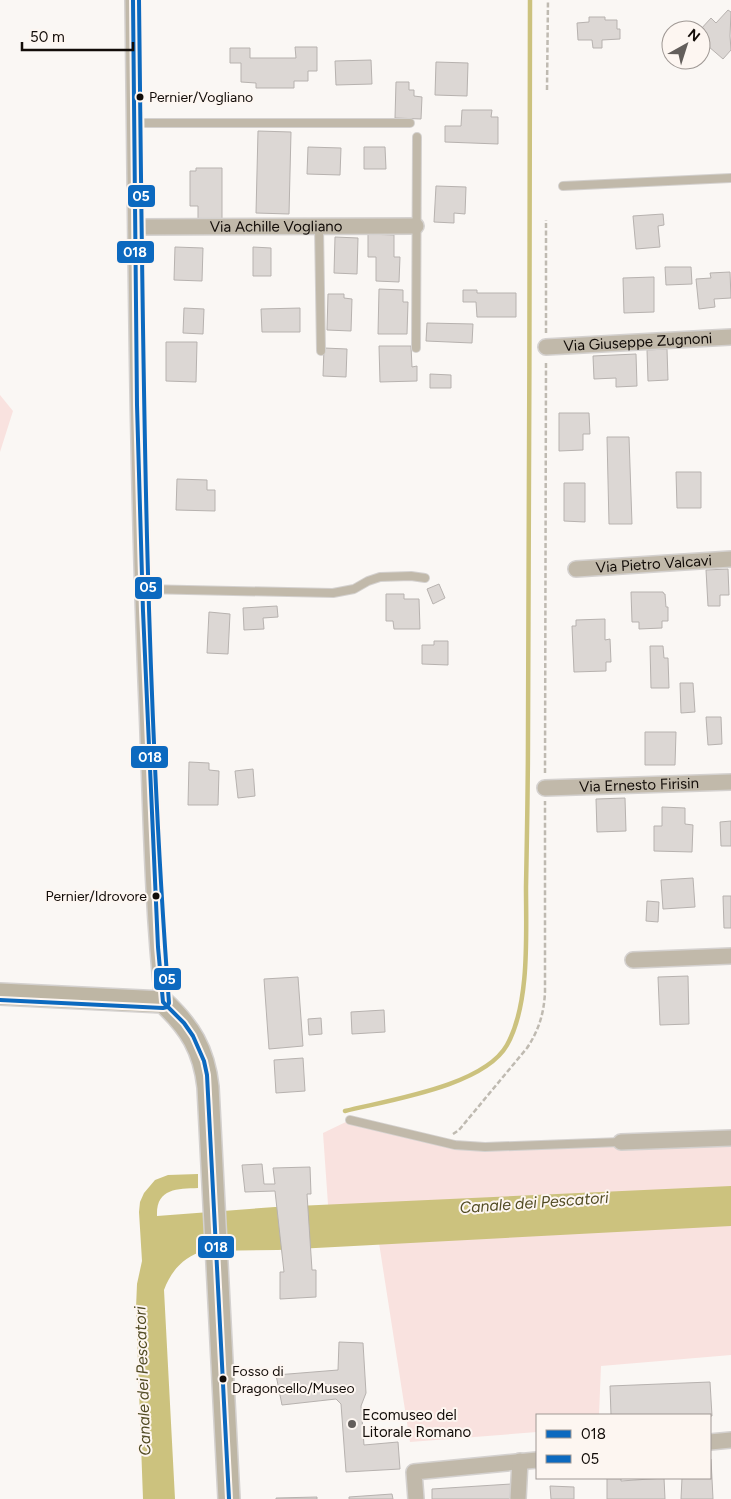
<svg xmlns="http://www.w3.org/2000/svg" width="731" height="1499" font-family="Figtree,sans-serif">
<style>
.green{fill:#f9e2df}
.water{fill:#ccc27e}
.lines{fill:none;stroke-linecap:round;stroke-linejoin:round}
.stream{stroke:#ccc27e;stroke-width:4.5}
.building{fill:#dcd7d4;stroke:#b7b2af}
.lane-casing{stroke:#d4d1cf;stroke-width:10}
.street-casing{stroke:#d4d1cf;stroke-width:18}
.secondary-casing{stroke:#d4d1cf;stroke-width:24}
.path{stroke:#bfbab1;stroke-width:2.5;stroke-dasharray:5 2.5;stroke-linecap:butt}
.lane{stroke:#c1b9aa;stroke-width:8}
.street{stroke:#c1b9aa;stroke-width:15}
.secondary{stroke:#beb6a4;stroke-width:21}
.bus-1-casing{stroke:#fdf6f1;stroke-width:8}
.bus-2-casing{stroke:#fdf6f1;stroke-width:8}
.bus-1{stroke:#0c69bf;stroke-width:4}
.bus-2{stroke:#0c69bf;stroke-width:4}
.bus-dot{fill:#120c08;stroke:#fdf6f1;stroke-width:2}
.poi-dot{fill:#635e5b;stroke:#fdf6f1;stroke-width:2}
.labels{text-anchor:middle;stroke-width:4;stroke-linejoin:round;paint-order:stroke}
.bus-label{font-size:14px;fill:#120c08;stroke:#fdf6f1;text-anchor:start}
.street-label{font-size:15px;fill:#120c08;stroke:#fdf6f1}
.poi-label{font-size:15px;fill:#120c08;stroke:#fdf6f1;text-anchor:start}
.water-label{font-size:16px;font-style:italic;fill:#514b23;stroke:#fdf6f1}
.line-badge{stroke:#fdf6f1;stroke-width:2}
.badge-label{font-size:14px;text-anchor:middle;font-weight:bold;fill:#fff}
</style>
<rect width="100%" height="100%" fill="#faf7f4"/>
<path class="green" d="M0,395l13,16 -13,41z
M350,1120l105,25 276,-7v217l-130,11 -2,49h-62v17l-127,10 -33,-212 -47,3 -7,-100z"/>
<path class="water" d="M198,1174v14c-21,1 -42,0 -41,28l118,-9 456,-21v40l-453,24 -74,1c-20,5 -33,20 -40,39l11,209h-32l-7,-191 1,-24 5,-23 -3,-49 1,-10 4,-9 11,-13 13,-5z"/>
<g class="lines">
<path class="stream" d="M345,1111c44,-11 139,-25 162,-66 23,-41 19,-111 19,-158 1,-51 2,-102 2,-154 1,-244 2,-489 2,-733"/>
</g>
<path class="building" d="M728,10l3,2 -1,24 1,14 -8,9 -22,-19 -1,-10 11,-12 5,5z
M589,17h16v3h12v9h3v10l-18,1v8h-9l-1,-8h-14l-1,-17 12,-1z
M295,47h22v24h-9v10h-14v7h-38v-5l-15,-1v-19h-11v-15h20v10h46z
M371,60l1,24 -36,1 -1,-24z
M436,62l32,1 -1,33 -32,-1z
M396,82h13v8h5v6l8,1 -1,22 -26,-1z
M462,110h30l-1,7h7v27l-53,-2v-16h16z
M258,131l33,1 -2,82 -33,-1z
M308,147l33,1 -1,27 -33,-1z
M364,147h21l1,22h-22z
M196,168h26v51h-24v-13h-8v-35h6z
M436,186l30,1 -1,27 -11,-1v10l-20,-1z
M663,214l1,11 -6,1 2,21 -24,2 -3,-33z
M368,234l26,1v22h6l-1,25 -23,-1v-24h-8z
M335,237l23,1 -1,36 -23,-1z
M175,247l28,1 -1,33 -28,-1z
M253,247l18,1v28h-18z
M665,267h26l1,17 -26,1z
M730,272l1,26 -17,1 1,8 -16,2 -3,-30 15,-1 -1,-5z
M654,277v35l-30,1 -1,-35z
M379,289l24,1v12h5l-1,32h-29z
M463,290h14v3h39v24h-39l-1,-15h-13z
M328,294h16v4l8,1 -1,32 -24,-1z
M184,308l20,1 -1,25 -20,-1z
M300,308v24h-38l-1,-23z
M427,323l46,1 -1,19 -46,-2z
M166,342h31l-1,40 -30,-1z
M379,346h32l1,21 5,-1v15l-37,1z
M324,348l23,1 -1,28 -23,-1z
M667,349l1,31 -20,1 -1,-31z
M636,354l1,32 -21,1v-9l-22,1 -1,-23z
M430,374l21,1v13h-21z
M559,413h30l1,21h-7v16l-24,1z
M607,437h22l3,87h-23z
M676,472h25v36h-24z
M177,479l30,1v10h8v21l-39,-1z
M564,483h21v39l-21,-1z
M728,569l1,26h-9v11h-12l-2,-36z
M439,584l6,14 -12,6 -6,-15z
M631,592h32l1,2h1l1,13h2v14h-6v7l-23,1v-7h-7z
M386,594h18v5h15l1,30h-26l-1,-8h-7z
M277,606l1,11 -15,1 1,11 -20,1 -1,-22z
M209,612l21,2 -2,40 -21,-1z
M605,619v21l5,-1 1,23h-5v9l-32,1 -2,-46h4v-6z
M434,641h14v24l-26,-1v-19h12z
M650,646h13l1,12h4l1,30h-18z
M680,683h13l2,29 -14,1z
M706,717h15l1,27 -14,1z
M645,732h31l-1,33h-30z
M189,762l20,1v7l10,1 -1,34h-30z
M253,769l2,27 -17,2 -3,-27z
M625,798l1,33 -29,1 -1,-33z
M662,807l23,1v16l8,1 -1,27 -38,-1v-25h8z
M731,821v25h-10l-1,-24z
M693,878l2,29 -32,2 -2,-29z
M723,896h8v32h-7z
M647,901l12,1 -1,20 -12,-1z
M688,976l1,48 -29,1 -2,-48z
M298,977l5,69 -34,3 -5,-70z
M384,1010l1,22 -33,2 -1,-22z
M321,1018l1,16 -13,1 -1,-16z
M303,1058l2,33 -29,2 -2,-33z
M262,1164l2,20h11l-2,-16 37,-1 1,27h-4l5,76h4v27l-36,2v-27h4l-9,-81 -30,1 -3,-27z
M339,1342l24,1 3,50 -5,13 3,39 34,-3 2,27 -54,3 -5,-68 -5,-5 -54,6 -6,-30 62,-5z
M710,1382l2,34 -101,-1 -1,-29z
M710,1459h1l2,40h-32l1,-21h28z
M607,1478h14v3l43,-3 1,21h-58z
M511,1484l1,15h-80v-10z
M550,1486l24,1v12h-23z
M392,1494l1,5h-44v-2z
M317,1497v2h-41v-1z"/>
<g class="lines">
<g class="lane-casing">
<path id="lane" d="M134,123h276
M563,186l168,-8
M319,227l2,124
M416,348l1,-211
M142,589l191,4 21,-4 14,-8 12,-4 31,-1 14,2
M350,1120l105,25 30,2 136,-5"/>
</g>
<g class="street-casing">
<g id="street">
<path d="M133,0c3,235 4,470 14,705 4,99 5,199 16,297"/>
<path id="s1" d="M136,227l280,-1"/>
<path id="s2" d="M546,347l185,-10"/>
<path id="s3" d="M576,569l155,-10"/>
<path id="s4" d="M545,788l186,-6"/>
<path d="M633,960l98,-4"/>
<path d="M621,1142l110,-4"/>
<path d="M710,1442l21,-2"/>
<path d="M416,1499l-2,-27 123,-12"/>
<path d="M518,1499l2,-38"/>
</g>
</g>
<g class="secondary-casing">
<path id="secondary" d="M0,994l163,8c27,25 41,48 45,85l21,412"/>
</g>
<path class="path" d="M547,90l1,-90
M546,333v-113
M545,773l1,-412
M453,1134l6,-4 68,-82c12,-18 17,-35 18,-56v-191"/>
<use href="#lane" class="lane"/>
<use href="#street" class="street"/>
<use href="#secondary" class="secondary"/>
<g class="bus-1-casing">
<path id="bus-1" d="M133,0l4,405 6,206 15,336 5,55 21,21 9,13 11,25 3,14 22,424"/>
</g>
<g class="bus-2-casing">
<path id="bus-2" d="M0,1000l163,8 4,-1 2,-4c-25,-334 -26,-669 -30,-1003"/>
</g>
<use href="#bus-1" class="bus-1"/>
<use href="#bus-2" class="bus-2"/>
</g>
<g class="bus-dot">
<circle cx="140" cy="97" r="4.5"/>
<circle cx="156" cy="896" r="4.5"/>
<circle cx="223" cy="1379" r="4.5"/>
</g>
<circle class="poi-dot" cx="352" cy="1424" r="5"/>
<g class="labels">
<g class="bus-label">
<text x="149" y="102">Pernier/Vogliano</text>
<text x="147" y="901" text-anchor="end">Pernier/Idrovore</text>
<text x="232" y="1376">Fosso di<tspan x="232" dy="17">Dragoncello/Museo</tspan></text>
</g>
<g class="street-label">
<text dy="5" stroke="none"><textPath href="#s1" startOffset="140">Via Achille Vogliano</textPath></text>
<text dy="5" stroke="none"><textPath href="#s2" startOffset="92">Via Giuseppe Zugnoni</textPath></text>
<text dy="5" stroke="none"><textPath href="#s3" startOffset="78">Via Pietro Valcavi</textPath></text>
<text dy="5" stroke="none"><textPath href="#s4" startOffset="94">Via Ernesto Firisin</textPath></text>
</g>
<g class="poi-label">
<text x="362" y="1420">Ecomuseo del<tspan x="362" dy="17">Litorale Romano</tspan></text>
</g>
<g class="water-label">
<text transform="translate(534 1202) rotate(-4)" y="6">Canale dei Pescatori</text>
<text transform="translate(142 1381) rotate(-92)" y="6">Canale dei Pescatori</text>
</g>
</g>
<g class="line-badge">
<rect x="127" y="184" width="29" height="24" rx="5" fill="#0c69bf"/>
<rect x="116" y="240" width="39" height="24" rx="5" fill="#0c69bf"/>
<rect x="134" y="576" width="29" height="24" rx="5" fill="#0c69bf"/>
<rect x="130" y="745" width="39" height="24" rx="5" fill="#0c69bf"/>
<rect x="153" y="967" width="29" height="24" rx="5" fill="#0c69bf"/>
<rect x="197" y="1235" width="38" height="24" rx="5" fill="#0c69bf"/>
</g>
<g class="badge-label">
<text x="141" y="201">05</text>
<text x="135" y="257">018</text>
<text x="148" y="592">05</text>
<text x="150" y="762">018</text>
<text x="167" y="984">05</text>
<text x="216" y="1252">018</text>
</g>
<rect x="536" y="1414" width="175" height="65" fill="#fdf6f1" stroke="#9f9894"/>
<rect x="546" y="1430" width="25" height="8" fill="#0c69bf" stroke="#9f9894"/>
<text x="581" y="1439" font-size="15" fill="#120c08">018</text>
<rect x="546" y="1455" width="25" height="8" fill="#0c69bf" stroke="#9f9894"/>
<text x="581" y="1464" font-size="15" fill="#120c08">05</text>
<g transform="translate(686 45) rotate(39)"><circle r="24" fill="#fdf6f1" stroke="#9f9894"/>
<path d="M0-4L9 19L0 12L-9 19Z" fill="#635e5b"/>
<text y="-8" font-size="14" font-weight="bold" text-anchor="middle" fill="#120c08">N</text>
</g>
<path d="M22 42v8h111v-8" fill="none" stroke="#120c08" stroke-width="2.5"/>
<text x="30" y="42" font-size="15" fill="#120c08" stroke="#fdf6f1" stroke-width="4" paint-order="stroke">50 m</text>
</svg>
